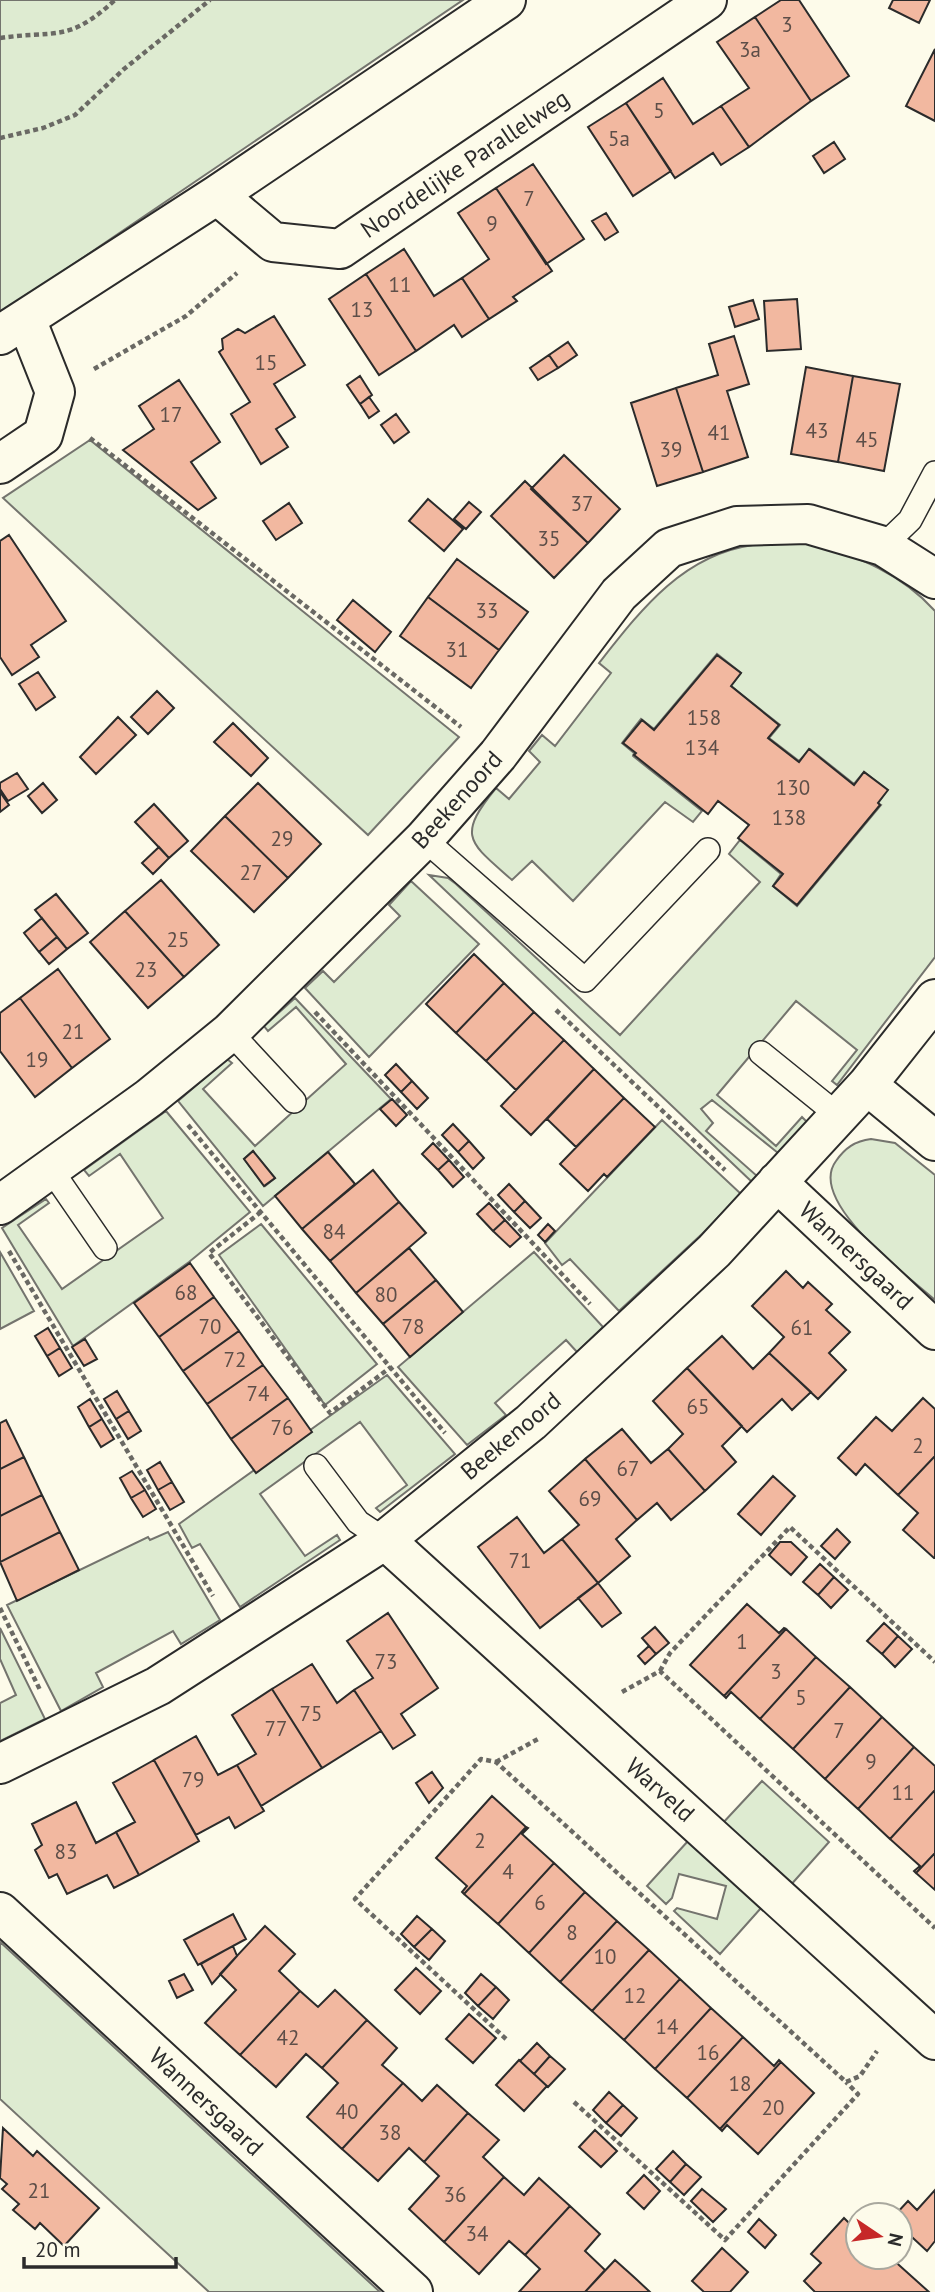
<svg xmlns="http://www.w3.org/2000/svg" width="935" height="2292" font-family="'PT Sans',sans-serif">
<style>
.green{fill:#deebd1;stroke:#74746e;stroke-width:2;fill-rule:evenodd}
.building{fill:#f2b8a0;stroke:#2b2b2b;stroke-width:2}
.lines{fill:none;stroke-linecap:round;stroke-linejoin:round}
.lane-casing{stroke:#2b2b2b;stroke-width:26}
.street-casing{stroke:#2b2b2b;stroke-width:42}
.path{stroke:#6a6964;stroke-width:4.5;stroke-dasharray:5 3.5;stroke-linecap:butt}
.lane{stroke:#fdfbea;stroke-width:23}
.street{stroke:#fdfbea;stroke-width:38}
.labels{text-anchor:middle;stroke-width:5;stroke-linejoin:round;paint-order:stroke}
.number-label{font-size:21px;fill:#5d4e48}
.street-label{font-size:24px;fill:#2b2b2b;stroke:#fdfbea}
</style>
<rect width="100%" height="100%" fill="#fdfbea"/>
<path class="green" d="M0,0h463l-463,314z
M90,440l369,297 -91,98 -365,-337z
M812,543c47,14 89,30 123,68v346l-98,128 -5,-4 25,-31 -61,-49 -79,94 59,51 26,-29 5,5 -29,31 -66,-53 -11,9 12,14 -7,8 51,45 -5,6 -323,-307 19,3 8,6 164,151 140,-153 -31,-28 11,-14 41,34 -8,12 24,20 84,-101 -3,-2 9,-13 -23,-18 -10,12 -44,-35 -11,12 -30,-23 11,-13 -49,-39 10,-13 -24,-19 -63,75 -13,-10 -19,24 12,10 -1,3 69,55 -9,11 -28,-20 -92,99 -41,-40 -20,19c-43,-38 -56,-43 -16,-92l13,11 31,-37 -11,-11 13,-16 13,11 56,-73 -12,-10c41,-52 83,-108 154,-118 19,-3 40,-1 59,-2z
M411,881l68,63 -110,113 -64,-69 18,-17 11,11 66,-66 -11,-11z
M295,998l96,101 -128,107 -85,-105 49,-42 5,4 -29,26 52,57 91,-82 -50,-57 -28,24 -4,-5zM253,1151l22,27 -10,8 -21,-27z
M166,1111l84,101 -61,50 -116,84 -71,-118 44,-29 3,4 -31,22 44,64 101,-71 -43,-64 -31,22 -5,-6z
M662,1120l79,74 -39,40 -83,77 -49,-52 -8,6 -17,-22z
M871,1139l24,4 40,32v125c-27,-24 -129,-99 -99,-139 9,-13 19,-20 35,-22z
M261,1224l116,140 -52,41 -106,-150z
M0,1252l34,59 -34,18z
M534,1252l69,75 -26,25 -11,-12 -71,63 11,12 -39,30 -69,-78z
M387,1375l68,79 -75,58 -4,-4 31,-23 -47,-63 -100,72 45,62 32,-21 3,5 -100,67 -40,-63 -8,4 -13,-24z
M168,1532l52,88 -39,24 -8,-13 -77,42 7,14 -42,24 -54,-106 141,-68 2,3z
M0,1628l45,91 -45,22v-38l16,-8 -16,-36z
M762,1781l67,61 -40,45 -68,-62z
M688,1841l73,67 -41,46 -46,-43 3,-3 40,11 9,-33 -47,-12 -7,24 -6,6 -19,-18z
M0,1942l380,350h-171l-209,-193z"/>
<path class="building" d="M781,0h18l50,76 -38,25 -56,-84z
M893,0h37l-11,23 -30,-15z
M755,17l56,84 -62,46 -28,-41 28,-18 -32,-46z
M935,49v72l-29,-15z
M663,78l30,46 28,-18 28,41 -28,18 -8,-12 -38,25 -49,-75z
M626,103l45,68 -38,25 -45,-69z
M834,142l11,17 -21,14 -11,-17z
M533,164l51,75 -38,25 -50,-76z
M496,188l56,83 -39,26 4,4 -28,18 -27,-41 27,-19 -31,-46z
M606,213l12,19 -13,8 -13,-19z
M404,249l30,47 28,-18 27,41 -27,18 -8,-12 -38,26 -50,-77z
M366,274l50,77 -37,24 -50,-76z
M797,299l4,50 -34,2 -3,-50z
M753,300l6,19 -24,8 -6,-20z
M274,316l31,49 -31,19 21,33 -19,12 12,18 -27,17 -30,-50 19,-12 -31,-50 4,-3 -1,-10 16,-10 7,4z
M734,336l15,48 -22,7 21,66 -45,15 -27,-84 42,-13 -9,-31z
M568,342l9,13 -19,13 -9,-13z
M549,355l9,13 -20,12 -8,-12z
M806,367l47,9 -15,86 -47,-8z
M360,376l12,19 -12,9 -13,-19z
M853,376l47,8 -16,87 -46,-9z
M179,380l41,62 -29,20 25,36 -18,12 -75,-60 31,-21 -15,-23z
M676,388l27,84 -46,14 -26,-83z
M369,397l10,14 -10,7 -9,-14z
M396,414l13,18 -15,11 -13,-18z
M564,455l56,54 -32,34 -57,-54z
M525,481l63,62 -34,35 -63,-62z
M428,499l35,30 -19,22 -35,-30z
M469,502l12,10 -15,17 -12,-10z
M289,503l13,20 -26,17 -13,-19z
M9,535l57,86 -35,24 8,12 -27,18 -12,-18v-116z
M457,559l71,53 -29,38 -71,-53z
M428,597l71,53 -28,38 -71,-52z
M353,600l38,32 -16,20 -38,-32z
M717,655l24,18 -10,13 48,39 -11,13 31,24 10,-13 45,36 10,-13 24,18 -10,13 2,2 -83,100 -24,-19 10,-12 -45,-36 11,-13 -31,-24 -10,13 -74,-59 2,-2 -13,-10 19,-23 12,10z
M38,672l17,25 -19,13 -17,-26z
M157,691l17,17 -26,26 -17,-17z
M118,717l18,18 -40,39 -16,-17z
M233,723l35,35 -17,18 -37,-34z
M17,773l11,16 -20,12 -8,-12v-6z
M43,783l14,17 -15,13 -14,-17z
M258,783l63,61 -33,34 -63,-62z
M0,792l9,13 -9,7z
M154,804l34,37 -19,17 -34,-36z
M225,816l63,62 -34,34 -63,-61z
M159,847l10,11 -16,16 -11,-11z
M161,880l58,65 -35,32 -59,-66z
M56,894l32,39 -21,16 -32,-39z
M125,911l59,66 -36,31 -58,-66z
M42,918l15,19 -18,15 -15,-19z
M57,937l10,12 -18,15 -10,-12z
M474,954l30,29 -48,50 -30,-29z
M58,969l52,70 -38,29 -52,-70z
M504,983l30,29 -48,49 -30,-28z
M20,998l52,70 -37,29 -35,-46v-38z
M534,1012l30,28 -48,50 -30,-29z
M564,1040l30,29 -63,66 -30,-29z
M396,1064l16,17 -11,11 -16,-17z
M594,1069l30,29 -48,49 -29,-28z
M412,1081l16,17 -11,11 -16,-17z
M624,1098l31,29 -48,50 -3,-3 -16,17 -28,-27z
M392,1099l15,16 -11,11 -16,-17z
M453,1124l16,17 -11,11 -16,-17z
M469,1141l15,17 -11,11 -15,-17z
M433,1143l16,17 -11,10 -16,-16z
M253,1151l22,27 -11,8 -20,-27z
M328,1152l27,32 -53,45 -27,-33z
M449,1160l15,17 -11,10 -15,-17z
M373,1170l26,32 -69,59 -28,-32z
M509,1184l16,17 -11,11 -16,-17z
M525,1201l16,17 -11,10 -16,-16z
M399,1202l27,31 -70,60 -26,-32z
M489,1203l16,17 -12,11 -16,-17z
M505,1220l16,17 -11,10 -17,-16z
M548,1224l7,7 -10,11 -7,-7z
M409,1248l27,32 -53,44 -27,-31z
M190,1263l24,34 -55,40 -25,-34z
M786,1271l17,17 5,-6 24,22 -6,6 24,22 -21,21 17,17 -28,29 -49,-46 15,-16 -32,-31z
M436,1280l27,32 -53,45 -27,-33z
M214,1297l25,34 -56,40 -24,-34z
M48,1328l12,20 -13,8 -12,-20z
M239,1331l24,34 -56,39 -24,-33z
M722,1336l31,33 16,-16 42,39 -19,18 -10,-11 -35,33 -60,-64z
M85,1339l12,20 -13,7 -12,-19z
M60,1348l12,20 -13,8 -12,-20z
M263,1365l25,33 -57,41 -24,-35z
M687,1368l55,58 -20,20 14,16 -31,29 -37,-42 15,-15 -30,-33z
M117,1391l12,20 -13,8 -12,-20z
M288,1398l24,34 -56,41 -25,-34z
M923,1398l12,11v47l-37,39 -33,-31 -9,11 -18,-17 38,-41 16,14z
M90,1399l12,20 -13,8 -11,-20z
M129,1411l12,20 -13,8 -12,-20z
M102,1419l12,20 -13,8 -12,-20z
M6,1420l18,37 -24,12v-46z
M622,1429l29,34 17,-14 37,42 -34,29 -14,-17 -20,17 -52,-61z
M935,1456v102h-1l-31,-28 15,-17 -20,-18z
M24,1457l18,38 -42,21v-47z
M585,1459l52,61 -21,19 14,17 -32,27 -36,-44 17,-14 -30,-34z
M160,1462l12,20 -14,8 -11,-20z
M132,1471l13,19 -14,8 -11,-20z
M773,1476l22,20 -34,39 -23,-21z
M172,1482l12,20 -14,8 -12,-20z
M145,1490l11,19 -13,8 -12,-19z
M42,1495l18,37 -60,30v-46z
M517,1517l27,36 18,-14 36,44 -58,45 -62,-81z
M837,1529l13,13 -15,17 -14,-13z
M60,1532l19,38 -62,31 -17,-39z
M780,1542h11l16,15 -16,18 -22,-20z
M820,1564l14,13 -16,18 -15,-13z
M834,1577l14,13 -17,18 -13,-13z
M598,1583l23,30 -19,14 -24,-29z
M747,1604l32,29 5,-5 2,1 -62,67 -34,-31z
M388,1613l50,75 -37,26 14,21 -22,14 -39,-59 19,-12 -26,-37z
M884,1623l14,13 -16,18 -15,-13z
M655,1627l14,16 -13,11 -14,-16z
M786,1629l30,28 -56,62 -29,-27 -5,6 -2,-2z
M898,1636l14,13 -17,18 -13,-13z
M649,1646l7,8 -11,10 -7,-8z
M816,1657l34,30 -57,62 -33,-30z
M312,1664l25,39 17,-13 27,41 -59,37 -50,-79z
M850,1687l32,30 -57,62 -32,-30z
M272,1689l50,79 -61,38 -24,-41 19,-11 -24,-39z
M882,1717l32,30 -56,62 -33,-30z
M196,1736l22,39 19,-10 27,46 -29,17 -6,-11 -33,18 -42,-75z
M914,1747l21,19v24l-45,49 -32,-30z
M154,1760l45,81 -60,34 -23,-43 19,-10 -22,-39z
M432,1772l11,16 -14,15 -13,-20z
M935,1790v63l-19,20 -2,-2 6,-5 -30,-27z
M492,1796l34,31 -62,67 -2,-2 5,-6 -31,-28z
M76,1802l20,41 20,-11 23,43 -25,13 -7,-13 -40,19 -10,-20 -8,4 -14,-28 7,-5 -10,-21z
M526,1827l2,1 -6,6 32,29 -56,61 -34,-30z
M935,1853v37l-19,-17z
M554,1863l31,29 -56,61 -31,-29z
M585,1892l32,29 -57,61 -31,-29z
M233,1914l13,25 -48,26 -14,-25z
M417,1916l15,13 -18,18 -13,-13z
M617,1921l32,29 -57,61 -32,-29z
M265,1926l30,28 -16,17 21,20 -60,64 -35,-32 31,-33 -16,-16z
M432,1929l13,12 -16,19 -15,-13z
M233,1946l4,10 -25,28 -11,-20z
M649,1950l31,29 -56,61 -32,-29z
M416,1968l25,23 -21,23 -25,-24z
M184,1974l9,16 -16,8 -8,-17z
M481,1974l15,13 -18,19 -13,-13z
M680,1979l31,29 -56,61 -31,-29z
M496,1987l13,13 -16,19 -15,-13z
M335,1990l32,30 -45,48 -16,-14 -30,33 -36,-32 60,-64 18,16z
M711,2008l32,29 -56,61 -32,-29z
M469,2014l27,24 -23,25 -27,-24z
M367,2020l30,28 -15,17 21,18 -61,66 -35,-32 31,-34 -16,-15z
M743,2037l31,29 5,-6 2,2 -61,67 -33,-31z
M537,2043l13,13 -16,18 -14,-13z
M550,2056l15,13 -17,18 -14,-13z
M519,2060l28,26 -23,25 -28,-26z
M781,2062l33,31 -56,61 -31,-29 -5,6 -2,-2z
M403,2083l19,18 15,-16 31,28 -44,49 -15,-14 -31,33 -36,-32z
M609,2092l14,13 -17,18 -13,-13z
M623,2105l14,13 -16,18 -15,-13z
M468,2113l31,27 -16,17 21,20 -60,65 -35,-33 30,-33 -15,-14z
M3,2128l30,28 4,-5 62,57 -35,38 -24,-23 -5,6 -22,-19 6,-6 -17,-15 5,-5 -7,-6z
M595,2130l22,21 -16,16 -22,-20z
M673,2151l13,13 -16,18 -14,-13z
M686,2164l15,13 -17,18 -14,-13z
M644,2175l16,16 -16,18 -17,-16z
M504,2177l20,18 15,-17 31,28 -45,49 -16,-14 -30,33 -35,-32z
M702,2189l24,20 -13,13 -22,-21z
M935,2190v51l-8,10 -27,-25v-11h-5l13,-14 9,9z
M570,2206l30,28 -15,17 20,19 -20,22h-66l21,-23 -15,-14z
M844,2218l14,14v25h32l39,35h-114l-11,-11 17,-18 -10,-9z
M759,2219l17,16 -11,13 -17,-16z
M722,2248l26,24 -18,20h-26l-12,-11z
M615,2260l20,18 15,14h-65z"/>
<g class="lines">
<g class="lane-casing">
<path id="lane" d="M883,546l27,-26 25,-47
M424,839l161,141 123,-130
M230,1032l64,69
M761,1053l78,63
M52,1171l53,77
M316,1466l42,56 27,18"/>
</g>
<g class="street-casing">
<path id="street" d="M217,195l56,47 67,7 367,-249
M0,335l217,-140 289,-195
M0,464l43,-29 12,-43 -29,-73
M867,1085l68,56
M777,1182l158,148
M0,1205l149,-107 81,-66 194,-193 74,-84 121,-161 50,-46 68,-22 71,-2 75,22 52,33
M385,1540l550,500
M0,1764l158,-78 227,-146 89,-72 57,-46 183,-171 153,-166 68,-86
M0,1912l413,380"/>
</g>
<path class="path" d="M0,38c57,-8 68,5 115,-38
M0,138l43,-10 32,-13 49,-46 86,-69
M94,369l92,-53 51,-43
M90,438l371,289
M556,1010l169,160
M315,1012l275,292
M188,1125l257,308
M261,1212l-52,41 121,160 61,-46
M9,1251l204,345
M0,1608l41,84
M660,1671l10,-18 120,-126 145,135
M622,1692l38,-21 275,257
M496,1762l42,-23
M506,2039l-151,-140 126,-140 15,3 350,320 14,-6 17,-25
M574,2102l151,138 133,-146 -12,-12"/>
<use href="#lane" class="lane"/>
<use href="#street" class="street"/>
</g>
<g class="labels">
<g class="number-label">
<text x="787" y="32">3</text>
<text x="750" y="57">3a</text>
<text x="659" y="118">5</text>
<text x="619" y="146">5a</text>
<text x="529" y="206">7</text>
<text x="492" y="231">9</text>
<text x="400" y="292">11</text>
<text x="362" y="317">13</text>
<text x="266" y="370">15</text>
<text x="171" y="422">17</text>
<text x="817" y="438">43</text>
<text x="719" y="440">41</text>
<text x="867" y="447">45</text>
<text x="671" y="457">39</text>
<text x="582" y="511">37</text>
<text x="549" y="546">35</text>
<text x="487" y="618">33</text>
<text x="457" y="657">31</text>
<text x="704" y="725">158</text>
<text x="702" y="755">134</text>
<text x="793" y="795">130</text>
<text x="789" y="825">138</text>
<text x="282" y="846">29</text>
<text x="251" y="880">27</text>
<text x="178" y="947">25</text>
<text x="146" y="977">23</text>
<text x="73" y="1039">21</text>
<text x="37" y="1067">19</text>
<text x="334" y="1239">84</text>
<text x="186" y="1300">68</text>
<text x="386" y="1302">80</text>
<text x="210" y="1334">70</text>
<text x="413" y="1334">78</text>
<text x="802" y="1335">61</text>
<text x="235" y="1367">72</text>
<text x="258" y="1401">74</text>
<text x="698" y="1414">65</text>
<text x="282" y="1435">76</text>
<text x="918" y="1453">2</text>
<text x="628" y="1476">67</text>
<text x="590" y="1506">69</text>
<text x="520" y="1568">71</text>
<text x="742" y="1649">1</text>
<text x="386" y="1669">73</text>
<text x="776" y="1679">3</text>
<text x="801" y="1705">5</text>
<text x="311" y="1721">75</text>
<text x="276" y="1736">77</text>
<text x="839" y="1738">7</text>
<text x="871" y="1769">9</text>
<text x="193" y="1787">79</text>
<text x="903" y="1800">11</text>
<text x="480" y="1848">2</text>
<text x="66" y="1859">83</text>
<text x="508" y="1879">4</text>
<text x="540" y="1910">6</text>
<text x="572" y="1940">8</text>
<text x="605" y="1964">10</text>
<text x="635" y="2003">12</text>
<text x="667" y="2034">14</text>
<text x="288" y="2045">42</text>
<text x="708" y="2060">16</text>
<text x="740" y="2091">18</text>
<text x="773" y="2115">20</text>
<text x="347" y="2119">40</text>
<text x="390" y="2140">38</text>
<text x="39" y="2198">21</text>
<text x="455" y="2202">36</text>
<text x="477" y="2241">34</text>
</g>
<g class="street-label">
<text transform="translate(465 164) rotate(-34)" y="8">Noordelijke Parallelweg</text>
<text transform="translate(457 800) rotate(-48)" y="8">Beekenoord</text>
<text transform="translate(856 1256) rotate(43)" y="8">Wannersgaard</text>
<text transform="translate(511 1436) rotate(-40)" y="8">Beekenoord</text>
<text transform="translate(660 1790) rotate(42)" y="8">Warveld</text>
<text transform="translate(206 2102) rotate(43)" y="8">Wannersgaard</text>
</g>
</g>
<g transform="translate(879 2236) rotate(103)"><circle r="33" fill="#fdfbea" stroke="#a9a89e" stroke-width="2"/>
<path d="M0-5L12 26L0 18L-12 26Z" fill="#c62828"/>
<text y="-10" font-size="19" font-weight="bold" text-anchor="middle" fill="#2b2b2b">N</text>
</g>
<path d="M24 2257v10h152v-10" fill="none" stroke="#2b2b2b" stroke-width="3.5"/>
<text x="35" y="2257" font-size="21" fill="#2b2b2b" stroke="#fdfbea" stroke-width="5" paint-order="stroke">20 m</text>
</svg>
